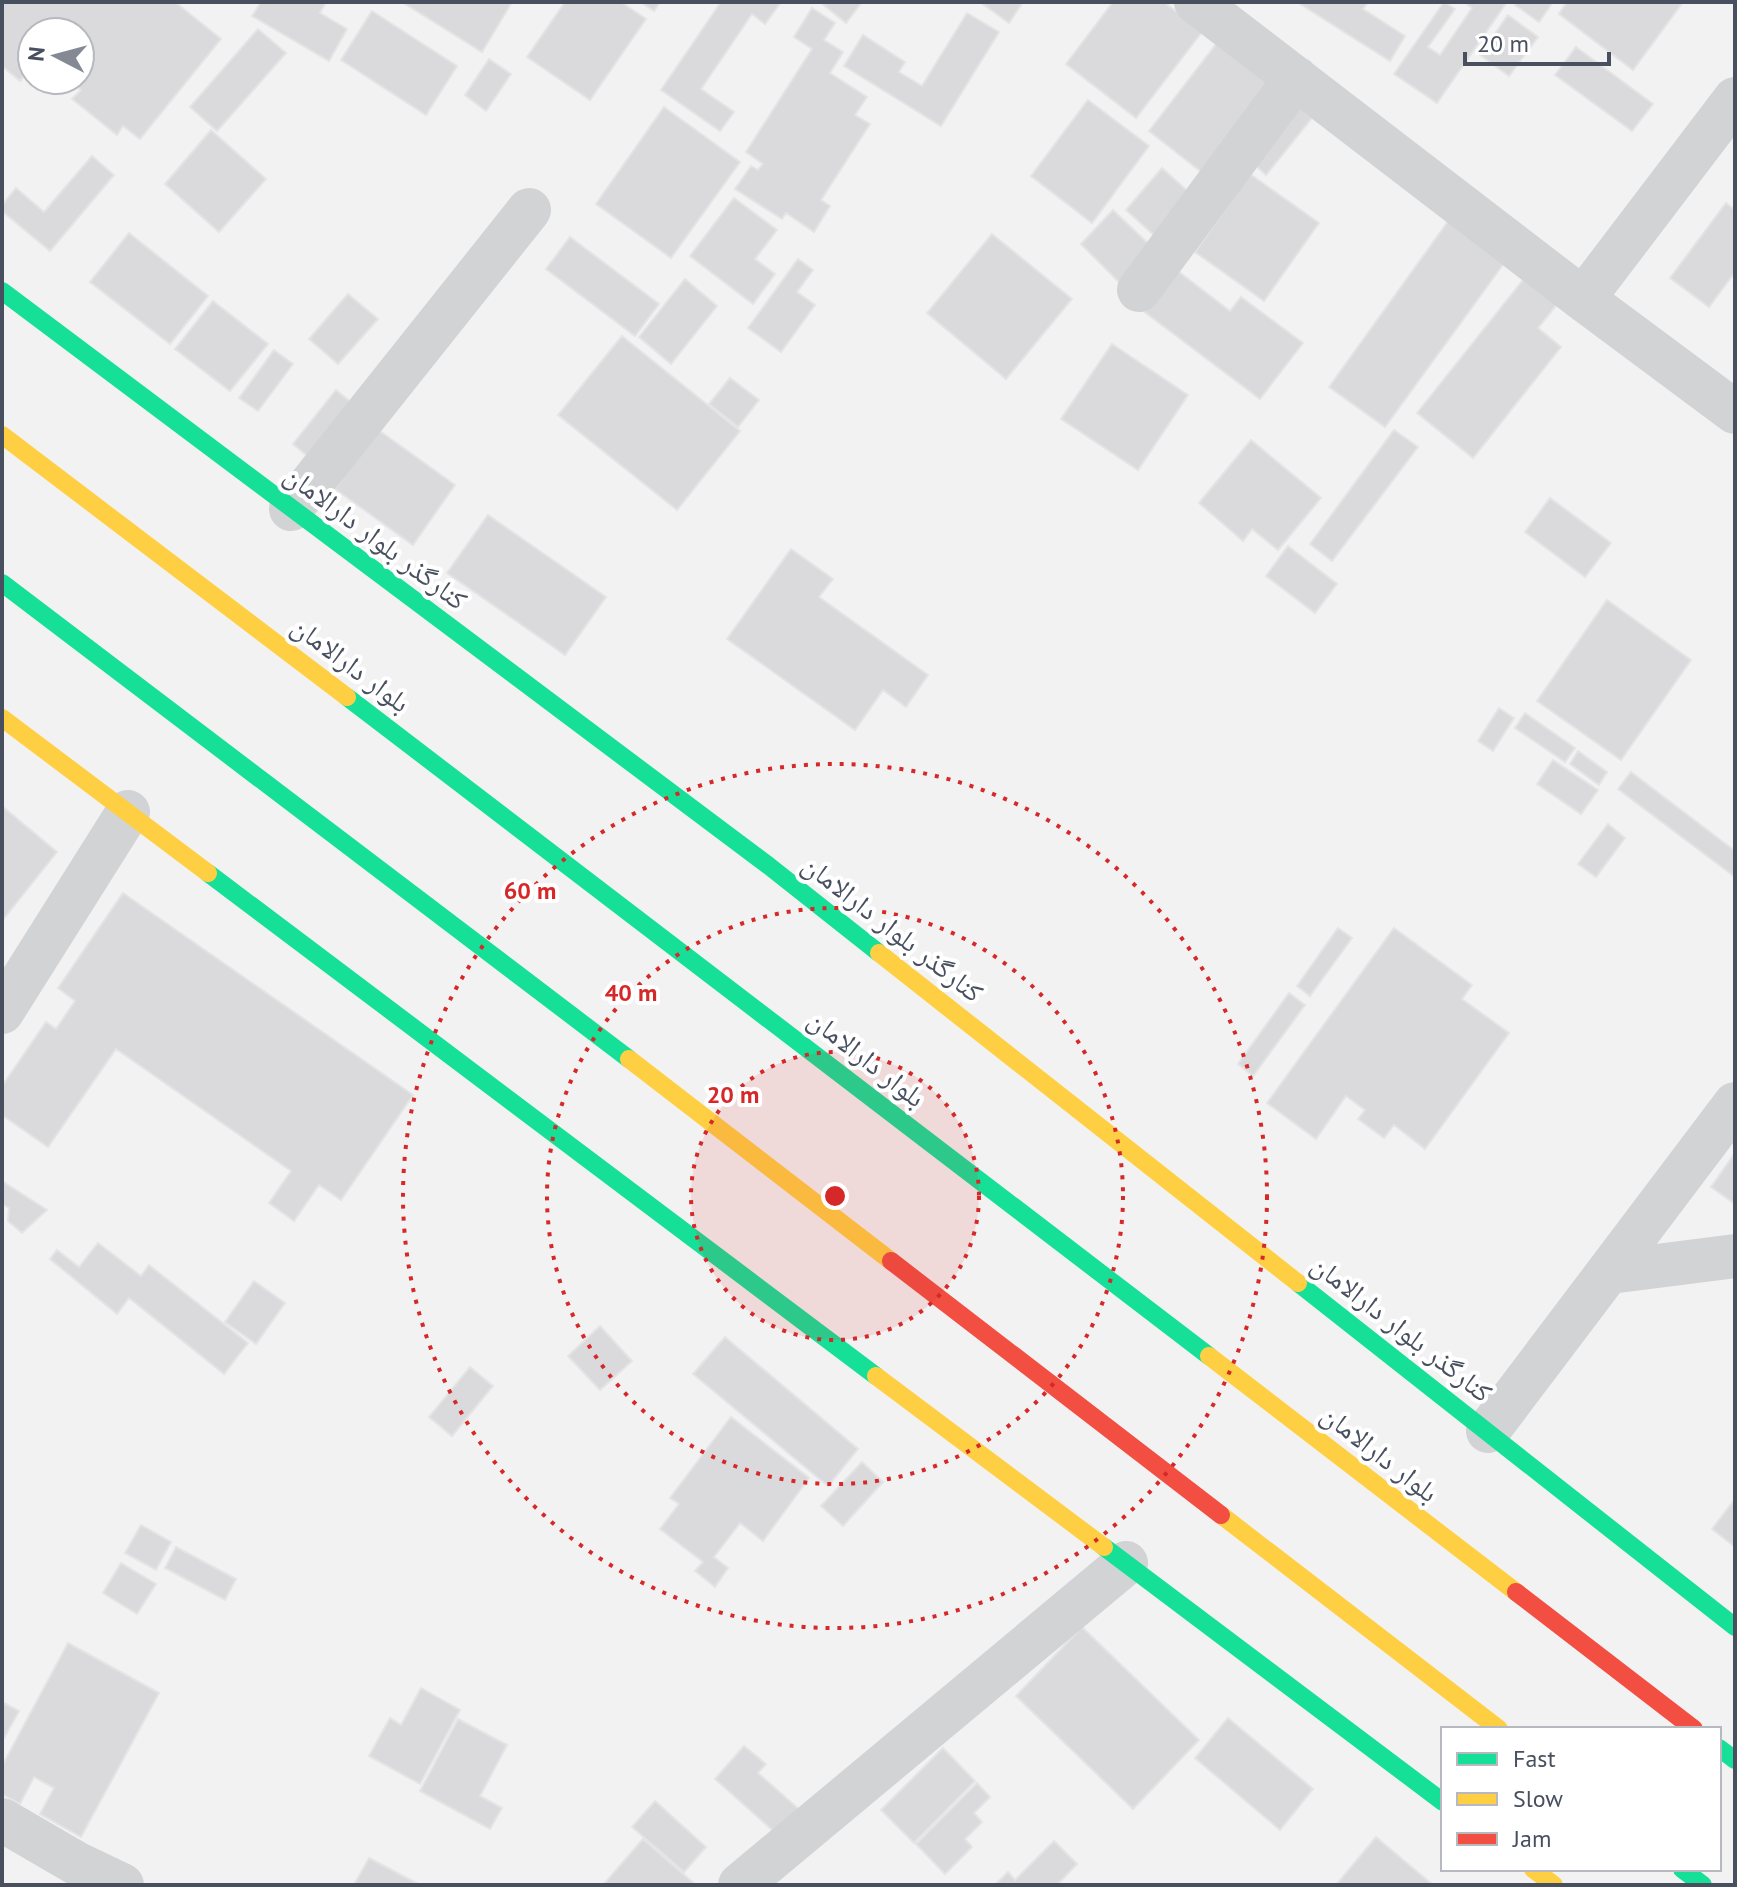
<svg xmlns="http://www.w3.org/2000/svg" width="1737" height="1887" font-family="'PT Sans','Noto Naskh Arabic',sans-serif">
<style>
.building{fill:#dadadd;stroke:#e4e4e5;stroke-width:2}
.lines{fill:none;stroke-linecap:round;stroke-linejoin:round}
.street{stroke:#d1d3d5;stroke-width:44}
.fast{stroke:#16e098;stroke-width:18}
.slow{stroke:#ffcf43;stroke-width:18}
.jam{stroke:#f24e42;stroke-width:18}
.ring{fill:none;stroke:#d62828;stroke-width:4;stroke-dasharray:4 8}
.labels{text-anchor:middle;stroke-width:8;stroke-linejoin:round;paint-order:stroke}
.street-label{font-size:28px;fill:#485060;stroke:#fff}
.centre{fill:#d62828;stroke:#fff;stroke-width:4}
.ring-label{font-size:24px;text-anchor:middle;font-weight:bold;fill:#d62828;stroke:#fff;stroke-width:8;stroke-linejoin:round;paint-order:stroke}
</style>
<rect width="100%" height="100%" fill="#f3f2f2"/>
<path class="building" d="M2,2h173l46,37 -81,100 -17,-13 -6,9 -45,-36 9,-9 -13,-10h12v-48h-48v40l-3,-2 -9,11 -18,-15z
M261,2h65l-6,11 27,16 -18,32 -77,-45z
M402,2h110l-30,50z
M565,2h56l25,17 -56,81 -63,-43z
M641,2h19l-6,9z
M721,2h60l-16,22 -13,-10 -51,75 33,23 -14,19 -59,-41z
M820,2h42l-16,21z
M980,2h43l-14,21z
M1113,2h51l38,30 -66,86 -70,-54z
M1297,2h71l-5,7 42,27 -15,25z
M1444,2l11,7 -27,38 12,8 32,-47 -8,-6h43l-70,101 -43,-29z
M1517,2h36l-14,20 -24,-17z
M1567,2h116l-50,68 -74,-56z
M812,8l23,15 -11,17 19,12 -13,21 37,24 -12,18 15,9 -49,76 9,6 -16,26 -28,-19 -4,6 -47,-30 16,-23 7,4 5,-6 -17,-12 66,-103 -18,-12z
M372,11l85,55 -31,49 -85,-55z
M967,13l32,19 -58,94 -97,-60 19,-31 42,27 -6,10 23,14z
M1508,15l30,22 -29,39 -29,-21z
M258,29l28,24 -69,78 -27,-24z
M1217,43l54,43 -67,88 -55,-43z
M1576,47l77,57 -21,27 -77,-56z
M489,59l22,15 -25,37 -21,-16z
M1088,100l61,46 -57,77 -61,-47z
M1290,100l22,18 -46,57 -21,-19z
M664,107l76,55 -69,96 -75,-54z
M211,130l55,49 -47,53 -54,-48z
M92,156l22,19 -64,76 -48,-40v-6l14,-17 28,24z
M1162,168l30,27 -36,42 -30,-27z
M1250,174l69,49 -55,78 -69,-49z
M734,198l43,32 -22,29 20,15 -22,30 -63,-48z
M1726,203l9,7v62l-26,35 -39,-29z
M1113,210l41,39 -33,35 -40,-40z
M1449,220l56,42 -120,165 -56,-40z
M129,233l79,63 -38,48 -80,-62z
M992,234l80,65 -66,80 -79,-66z
M570,237l89,67 -24,32 -89,-67z
M798,259l15,11 -16,22 18,13 -34,47 -33,-24z
M1170,265l60,46 11,-14 62,46 -43,56 -122,-92z
M1530,271l33,26 -25,31 23,19 -88,111 -56,-45z
M685,279l32,27 -46,58 -32,-27z
M348,294l30,25 -40,45 -29,-25z
M213,301l55,43 -38,47 -55,-42z
M622,336l118,95 -63,79 -119,-95z
M1112,344l76,51 -50,75 -77,-51z
M274,350l19,14 -35,47 -19,-13z
M730,378l29,22 -21,27 -29,-23z
M336,390l23,19 -43,54 -23,-19z
M377,429l78,56 -42,60 -78,-56z
M1394,430l24,17 -86,114 -22,-17z
M1251,440l70,58 -43,52 -26,-21 -9,12 -44,-38z
M1550,498l61,45 -26,34 -60,-45z
M488,515l118,82 -41,58 -118,-82z
M1288,546l49,38 -22,29 -49,-37z
M791,549l42,30 -14,18 109,78 -22,32 -23,-17 -28,40 -128,-91z
M1607,600l84,60 -70,100 -84,-59z
M1499,708l15,10 -21,33 -15,-10z
M1525,713l50,35 -10,14 -50,-34z
M1578,751l29,21 -8,13 -29,-21z
M1553,760l45,30 -17,24 -44,-30z
M1631,772l104,79v26l-117,-88z
M2,806l55,46 -55,69z
M1608,824l17,14 -29,39 -18,-13z
M123,893l290,202 -72,105 -22,-15 -25,36 -25,-18 22,-32 -175,-122 -68,98 -46,-32v-29l44,-64 10,7 19,-28 -17,-13z
M1338,928l14,10 -42,58 -13,-10z
M1394,928l78,57 -10,14 47,34 -84,116 -31,-24 -10,13 -26,-19 7,-9 -19,-14 -30,43 -49,-36z
M1289,993l16,12 -52,71 -15,-12z
M1735,1153v51l-24,-17z
M2,1181l45,29 -25,23 -14,-12 1,-13 -7,-4z
M98,1243l43,33 8,-11 99,78 -24,31 -95,-76 -12,16 -67,-55 7,-9 22,17z
M254,1281l31,22 -29,41 -31,-22z
M600,1326l32,35 -32,29 -32,-34z
M725,1337l133,112 -30,37 -135,-112z
M470,1367l23,19 -41,50 -23,-19z
M731,1417l78,61 -46,63 -23,-18 -26,34 14,11 -13,19 -20,-16 8,-9 -43,-33 19,-25 -9,-6z
M862,1462l21,20 -40,44 -22,-20z
M1735,1499v48l-23,-18z
M141,1525l30,17 -15,28 -31,-17z
M176,1547l60,32 -11,21 -60,-32z
M121,1563l35,21 -19,30 -34,-21z
M1082,1627l117,113 -66,69 -117,-113z
M68,1643l91,50 -78,144 -41,-23 14,-26 -20,-11 -14,27 -18,-10v-28z
M421,1688l39,22 -40,74 -51,-28 21,-38 11,7z
M2,1702l17,9 -17,31z
M1228,1718l85,71 -33,41 -85,-72z
M458,1719l49,26 -27,51 22,12 -12,21 -70,-38z
M744,1746l22,18 -8,9 43,38 -22,25 -64,-57z
M943,1748l32,33 -61,62 -33,-33z
M977,1783l13,14 -16,16 8,9 -17,17 7,8 -27,27 -29,-30z
M655,1801l51,46 -22,25 -52,-45z
M1376,1837l57,48h-97z
M643,1839l53,46h-93z
M1054,1841l23,23 -20,21h-62l13,-13 7,8z
M369,1858l51,27h-66z"/>
<g class="lines">
<path class="street" d="M1196,2l387,297 152,113
M1139,290l157,-212
M1583,299l152,-200
M291,509l238,-299
M2,1012l126,-200
M1610,1272l125,-16
M1488,1431l247,-327
M2,1820l74,43 46,22
M740,1885l386,-322"/>
<path class="fast" d="M2,291l767,575 110,87
M2,583l627,476
M347,697l862,659
M208,873l668,503
M1298,1283l437,344
M1104,1547l339,255
M1719,1748l16,12
M1682,1869l21,16"/>
<path class="slow" d="M2,435l345,262
M2,718l206,155
M879,953l419,330
M629,1059l262,202
M1209,1356l307,236
M876,1376l228,171
M1221,1515l278,214
M1533,1869l21,16"/>
<path class="jam" d="M891,1261l330,254
M1516,1592l178,137"/>
</g>
<circle cx="835" cy="1196" r="144" fill="#d62828" fill-opacity=".12"/>
<g class="ring">
<circle cx="835" cy="1196" r="144"/>
<circle cx="835" cy="1196" r="288"/>
<circle cx="835" cy="1196" r="432"/>
</g>
<g class="labels">
<g class="street-label">
<text transform="translate(376 537) rotate(37)" y="10">کنارگذر بلوار دارالامان</text>
<text transform="translate(351 664) rotate(37)" y="10">بلوار دارالامان</text>
<text transform="translate(893 928) rotate(38)" y="10">کنارگذر بلوار دارالامان</text>
<text transform="translate(867 1058) rotate(38)" y="10">بلوار دارالامان</text>
<text transform="translate(1402 1328) rotate(38)" y="10">کنارگذر بلوار دارالامان</text>
<text transform="translate(1380 1453) rotate(38)" y="10">بلوار دارالامان</text>
</g>
</g>
<circle cx="835" cy="1196" r="12" class="centre"/>
<g class="ring-label">
<text x="530" y="899">60 m</text>
<text x="631" y="1001">40 m</text>
<text x="733" y="1103">20 m</text>
</g>
<rect width="1737" height="1887" fill="none" stroke="#485060" stroke-width="8"/>
<rect x="1441" y="1727" width="280" height="144" fill="#ffffff" stroke="#b6b9bf" stroke-width="2"/>
<rect x="1457" y="1753" width="40" height="12" fill="#16e098" stroke="#b6b9bf" stroke-width="2"/>
<text x="1513" y="1767" font-size="24" fill="#485060">Fast</text>
<rect x="1457" y="1793" width="40" height="12" fill="#ffcf43" stroke="#b6b9bf" stroke-width="2"/>
<text x="1513" y="1807" font-size="24" fill="#485060">Slow</text>
<rect x="1457" y="1833" width="40" height="12" fill="#f24e42" stroke="#b6b9bf" stroke-width="2"/>
<text x="1513" y="1847" font-size="24" fill="#485060">Jam</text>
<g transform="translate(56 56) rotate(276)"><circle r="38" fill="#ffffff" stroke="#b6b9bf" stroke-width="2"/>
<path d="M0-6L14 30L0 20L-14 30Z" fill="#848993"/>
<text y="-12" font-size="22" font-weight="bold" text-anchor="middle" fill="#485060">N</text>
</g>
<path d="M1465 52v12h144v-12" fill="none" stroke="#485060" stroke-width="4"/>
<text x="1477" y="52" font-size="24" fill="#485060" stroke="#ffffff" stroke-width="6" paint-order="stroke">20 m</text>
</svg>
